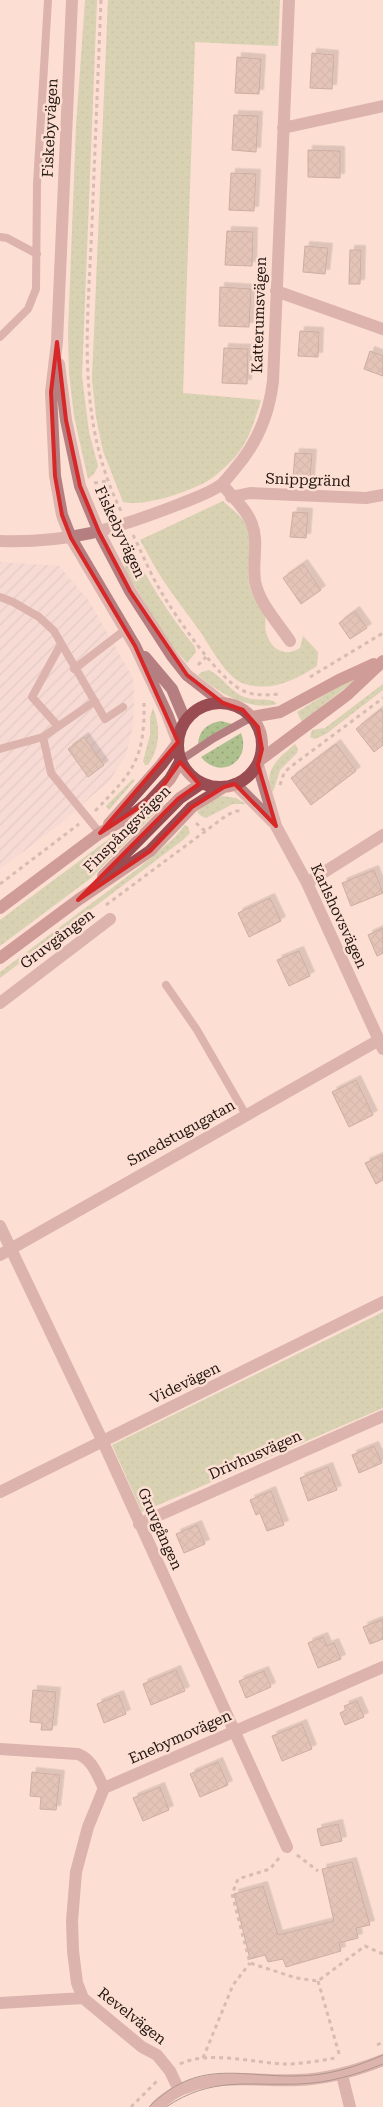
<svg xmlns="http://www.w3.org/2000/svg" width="383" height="2107" font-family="'Roboto Serif',serif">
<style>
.industrial{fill:url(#industrial-furrows)}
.grass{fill:url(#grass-dots)}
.building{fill:url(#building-cross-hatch);stroke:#947366;filter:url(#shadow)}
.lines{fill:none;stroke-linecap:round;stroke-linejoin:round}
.path{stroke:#ac958b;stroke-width:3;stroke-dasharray:4 4;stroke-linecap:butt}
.service{stroke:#b57f81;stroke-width:8}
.minor{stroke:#b57f81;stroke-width:12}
.tertiary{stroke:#b57f81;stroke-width:12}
.secondary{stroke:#994c52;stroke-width:12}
.tram{stroke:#51413b;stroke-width:1}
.marked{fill:none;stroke:#d62828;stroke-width:4;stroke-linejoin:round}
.labels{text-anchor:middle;stroke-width:5;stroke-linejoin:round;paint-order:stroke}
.street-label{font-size:15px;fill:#221611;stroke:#fcded2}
</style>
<defs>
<pattern id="industrial-furrows" width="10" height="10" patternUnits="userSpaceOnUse" patternTransform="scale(1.25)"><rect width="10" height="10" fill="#efd4d6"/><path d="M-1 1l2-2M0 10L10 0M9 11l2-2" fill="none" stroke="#cdb5b7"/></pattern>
<pattern id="grass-dots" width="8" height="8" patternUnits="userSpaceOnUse" patternTransform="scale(1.25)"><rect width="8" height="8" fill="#adc08d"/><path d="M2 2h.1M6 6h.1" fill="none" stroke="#95a479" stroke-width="1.8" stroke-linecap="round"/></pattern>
<pattern id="building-cross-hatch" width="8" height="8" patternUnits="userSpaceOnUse" patternTransform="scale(1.25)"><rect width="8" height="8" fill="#c7a496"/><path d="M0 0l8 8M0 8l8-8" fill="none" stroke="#ab8c80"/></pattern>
<filter id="shadow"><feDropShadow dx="4.5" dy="-4.5" stdDeviation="0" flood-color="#0004"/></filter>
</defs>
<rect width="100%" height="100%" fill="#fcded2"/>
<path class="industrial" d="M0,562l59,4 30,35 44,77 1,22 -1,26 -7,29 -16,25 -50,44 -60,45z"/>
<path class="grass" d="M85,0h12l-15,376 7,56 9,34 -4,8 -6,5 -14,-63 -5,-43 -1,-40 8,-206z
M108,0h172l-2,46 -83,-4 -12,351 78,7c-6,19 -12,41 -25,56 -8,9 -22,22 -32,27 -20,10 -60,24 -81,19l-20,-51 -7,-34 -4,-38z
M223,501c8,8 22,17 25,28 5,18 -2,36 1,54 1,11 10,20 15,30 3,6 0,13 2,19 4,17 19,26 34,16l3,-12 15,16 -1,14c-21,14 -46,26 -72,18 -19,-5 -35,-39 -46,-54 -12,-17 -25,-33 -36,-50 -8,-12 -15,-26 -23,-40z
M129,545c20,37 40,70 66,102l1,5 -9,11 -19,-21 -43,-72 -1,-11z
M209,670c14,7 22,23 38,28 9,3 25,-1 30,6 -27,7 -59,-11 -79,-29l4,-3z
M358,674l1,3 -57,45 -5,-10z
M383,684v6l-57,44 -11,5 -5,-2 2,-7 13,-2z
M153,708c8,20 7,39 -5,57h-3l-2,-4 7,-26v-18z
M221,721l11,3 -34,20c1,-14 10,-21 23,-23z
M241,733c11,28 -21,48 -40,24z
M295,744l3,5 -1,4 -17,17 -7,22c-12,-21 8,-36 22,-48z
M133,779l2,1 -26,30 -3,-4z
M222,796l14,2 10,6h-13l-27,14 -5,-2 -4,-4 13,-11z
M160,801l4,3 -73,74 -91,68v-26z
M185,825l3,2 2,6 -7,7 -183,138v-6l140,-105 35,-30z
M383,1312v96l-241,104 -30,-67z"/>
<path class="building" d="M312,53l22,2 -2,34 -22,-1z
M237,57l24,2 -2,35 -24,-1z
M234,115l24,1 -2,36 -24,-2z
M308,150l32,1v27l-32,-1z
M231,173l25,1 -2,37 -25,-1z
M227,231l26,1 -1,34 -27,-1z
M305,246l23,2 -3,26 -22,-2z
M350,250h11l-1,34h-11z
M220,287l31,2 -2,38 -30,-1z
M300,331l19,1 -1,25 -20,-1z
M224,348l24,1 -1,35 -25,-1z
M370,351l13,5v20l-19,-7z
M295,453l17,1 -2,26 -17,-1z
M293,512l15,1 -2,25 -16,-1z
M303,564l18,26 -20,14 -18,-26z
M355,611l12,17 -17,11 -11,-16z
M381,709l2,3v33l-9,7 -18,-23z
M84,737l20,28 -16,12 -20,-28z
M336,744l20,27 -45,34 -20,-27z
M374,870l9,23 -32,13 -9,-23z
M270,898l11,23 -32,16 -11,-24z
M383,928v25l-6,3 -9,-21z
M299,951l11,25 -21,10 -12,-26z
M356,1080l17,35 -24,12 -17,-35z
M383,1155v25l-7,4 -11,-21z
M374,1446l8,17 -23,10 -7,-18z
M328,1467l9,23 -29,11 -8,-23z
M271,1491l13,34 -17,6 -7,-18 -4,2 -6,-15z
M197,1525l8,19 -21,9 -8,-19z
M383,1619v20l-13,5 -7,-17z
M323,1637l4,9 7,-3 7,16 -23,9 -10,-25z
M176,1670l9,21 -34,14 -8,-21z
M264,1671l7,16 -25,11 -7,-17z
M33,1690l23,2 -4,38h-11l1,-7 -12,-1z
M119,1695l7,19 -22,9 -7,-19z
M357,1701l7,16 -19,8 -5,-12 6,-3 -2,-4z
M302,1724l10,25 -30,12 -10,-25z
M218,1762l10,23 -28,12 -10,-23z
M32,1772l28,3 -4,35 -16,-1 1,-12 -11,-1z
M160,1787l9,23 -26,11 -10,-23z
M338,1824l4,17 -21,5 -4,-17z
M352,1862l18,63 -14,3 2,10 -19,5 2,8 -55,16 -3,-8 -15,3 -3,-7 -15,4 -16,-65 29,-8 15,49 56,-14 -12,-52z"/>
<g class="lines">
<path class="path" d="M101,0c-3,75 -6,149 -9,224 -4,100 -17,194 29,287
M94,483l14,-2
M133,535c9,18 17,38 27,55 15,25 60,93 86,102 11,4 23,3 34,2
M198,665l8,-8
M310,677l73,-44
M280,785l4,-12 5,-5 94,-70
M95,811c38,-39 50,-52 49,-108
M196,823l9,8
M0,884l79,-60
M106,905l121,-90 9,-4h6
M297,1855l21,16
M279,1858l-9,11 -32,10 -6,15 18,69 46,15 22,3 47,-35 18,8
M318,1981l22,76
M377,2045l6,-3
M203,2058l30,-73 17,-22
M180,2064c28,-14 74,-1 105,0 16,0 34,-3 50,-6
M131,2107l28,-28"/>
<path class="service" d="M0,237l7,1 30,16
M0,337l28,-28 8,-20 1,-105 11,-184
M0,597l13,5 26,15 15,14 51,88 18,-12
M74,669l51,-39
M95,701l-52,36 8,36 49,60
M58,726l-26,-29 29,-53
M0,749l43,-12
M181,760l33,-22 38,-21
M166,985l31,45 49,85"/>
<path class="minor" d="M283,128l100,-22
M276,291l107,38
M222,484c10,13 24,24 30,40 7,18 0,38 3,57 4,22 23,42 35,60
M231,497l19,-4 116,5 17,-3
M0,541c69,2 113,-11 177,-36 14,-6 32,-11 45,-21 4,-4 8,-9 12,-14 23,-26 35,-54 39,-89l16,-381
M258,765l18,61 31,57 76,166
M235,784l38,38
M307,883l76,-48
M0,1003l110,-84
M0,1226l103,216 184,405
M0,1255l379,-215
M0,1492l383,-190
M139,1524l244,-108
M0,1749l78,5c15,6 19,21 26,34l279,-121
M104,1788l-16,39 -12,45 -4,49 1,30 4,32 6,15 59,49 15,8 13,16 9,19
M0,2003l83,-5
M342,2075l8,32
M156,2107c40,-39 92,-25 142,-27 30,-1 57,-9 85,-20"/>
<path class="tertiary" d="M72,0l-15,342 -6,50 4,84 7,39 9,23 64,108 32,68 10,26
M59,364l7,56 14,66 19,46 31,59 42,65 15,19 36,28
M145,657l27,32 13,31"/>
<path class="secondary" d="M178 745a42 42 0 1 1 84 0a42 42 0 1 1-84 0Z
M252,717l28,-5 59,-32 35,-16
M260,760l87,-65 36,-34
M109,824l52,-59 16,-21
M103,876l77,-78 22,-15
M0,908l100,-75 32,-18 17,-13 21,-23 11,-19
M0,958l78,-58 72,-49 42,-44 32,-20"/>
<path class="tram" d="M149,2107c49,-49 88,-30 148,-31 30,0 59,-9 86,-21
M166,2107c46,-31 81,-21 132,-23 30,-1 58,-9 85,-20"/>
</g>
<path d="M0 0H383V2107H0ZM57,342l9,78 14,66 19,46 31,59 57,84 36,28 20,7 15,17 4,22 -4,16 18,61 -41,-42 -11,3 -32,20 -42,44 -72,49 100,-101 21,-15 -19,-22 -25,35 -55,36 78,-91 -43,-96 -64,-108 -9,-23 -7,-39 -4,-84z" fill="#fcded2" fill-opacity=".55" fill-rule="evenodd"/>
<path class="marked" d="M57,342l9,78 14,66 19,46 31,59 57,84 36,28 20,7 15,17 4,22 -4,16 18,61 -41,-42 -11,3 -32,20 -42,44 -72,49 100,-101 21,-15 -19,-22 -25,35 -55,36 78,-91 -43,-96 -64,-108 -9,-23 -7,-39 -4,-84z"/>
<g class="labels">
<g class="street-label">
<text transform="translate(50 128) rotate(-87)" y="5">Fiskebyvägen</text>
<text transform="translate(259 315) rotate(-88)" y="5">Katterumsvägen</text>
<text transform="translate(308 480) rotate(2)" y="5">Snippgränd</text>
<text transform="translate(120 532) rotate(65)" y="5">Fiskebyvägen</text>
<text transform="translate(127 829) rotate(-45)" y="5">Finspångsvägen</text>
<text transform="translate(339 916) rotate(65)" y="5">Karlshovsvägen</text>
<text transform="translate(57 939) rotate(-37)" y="5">Gruvgången</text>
<text transform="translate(181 1133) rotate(-29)" y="5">Smedstugugatan</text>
<text transform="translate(185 1383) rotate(-26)" y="5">Videvägen</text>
<text transform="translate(255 1455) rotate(-24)" y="5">Drivhusvägen</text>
<text transform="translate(160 1529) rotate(66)" y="5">Gruvgången</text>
<text transform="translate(180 1737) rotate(-24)" y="5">Enebymovägen</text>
<text transform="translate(132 2016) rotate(38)" y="5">Revelvägen</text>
</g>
</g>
</svg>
